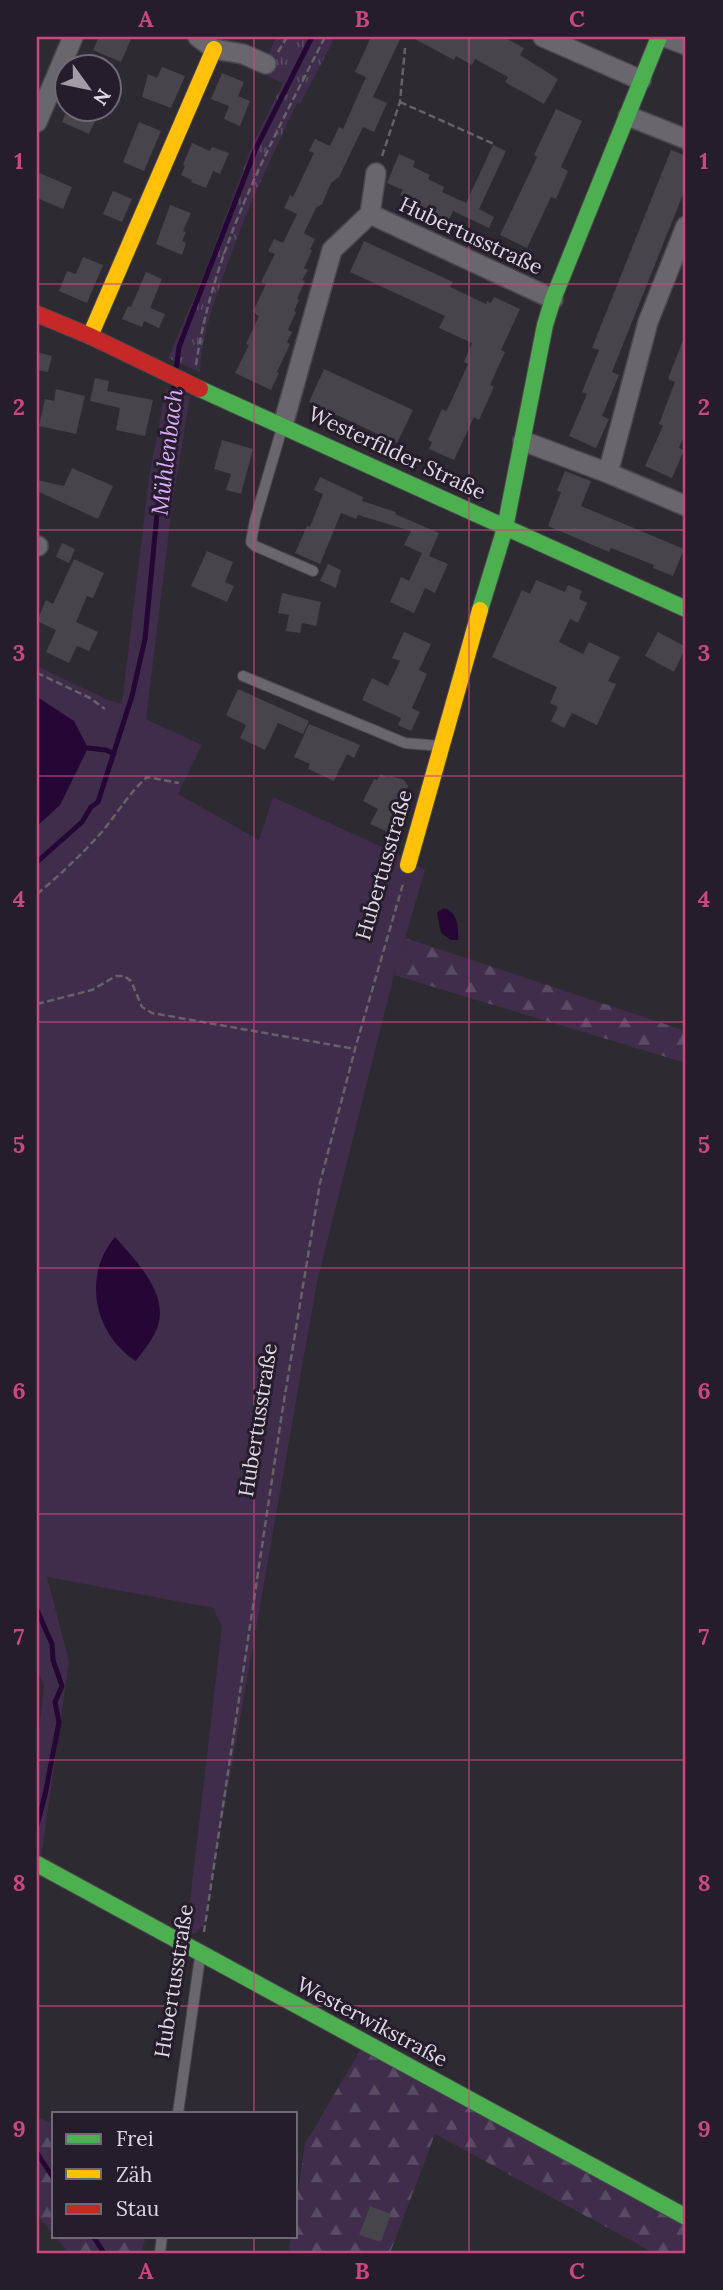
<svg xmlns="http://www.w3.org/2000/svg" width="723" height="2290" font-family="Lora,serif">
<style>
.grass{fill:#3f2d4b}
.forest{fill:url(#forest-firs)}
.park{fill:url(#park-tufts)}
.water{fill:#250634}
.lines{fill:none;stroke-linecap:round;stroke-linejoin:round}
.stream{stroke:#250634;stroke-width:5}
.building{fill:#48444b}
.lane-casing{stroke:#4b474e;stroke-width:12}
.street-casing{stroke:#4b474e;stroke-width:22}
.fast-casing{stroke:#4b474e;stroke-width:18}
.slow-casing{stroke:#4b474e;stroke-width:18}
.jam-casing{stroke:#4b474e;stroke-width:18}
.path{stroke:#656268;stroke-width:2.5;stroke-dasharray:7 3.5;stroke-linecap:butt}
.lane{stroke:#6a666e;stroke-width:10}
.street{stroke:#6a666e;stroke-width:19}
.fast{stroke:#4caf50;stroke-width:16}
.slow{stroke:#ffc107;stroke-width:16}
.jam{stroke:#c62828;stroke-width:16}
.grid{fill:none;stroke:#c9487d;stroke-width:2;stroke-opacity:0.55}
.labels{text-anchor:middle;stroke-width:6;stroke-linejoin:round;paint-order:stroke}
.street-label{font-size:21px;fill:#dfd9e3;stroke:#251c2c}
.water-label{font-size:23px;font-style:italic;fill:#ddabfe;stroke:#251c2c}
.neatline{fill:none;stroke:#c9487d;stroke-width:2.5}
.grid-label{font-size:23px;text-anchor:middle;font-weight:bold;fill:#c9487d}
</style>
<defs>
<pattern id="forest-firs" width="22" height="20" patternUnits="userSpaceOnUse" patternTransform="scale(1.75)"><rect width="22" height="20" fill="#3f2d4b"/><path d="M5 1l3.5 6h-7zM16 11l3.5 6h-7z" fill="#5a4b65"/></pattern>
<pattern id="park-tufts" width="24" height="20" patternUnits="userSpaceOnUse" patternTransform="scale(1.75)"><rect width="24" height="20" fill="#3f2d4b"/><path d="M3 7l-1-3M5 7V3M7 7l1-3M15 17l-1-3M17 17v-4M19 17l1-3" fill="none" stroke="#5a4b65"/></pattern>
</defs>
<rect width="100%" height="100%" fill="#2e2a32"/>
<path class="grass" d="M166,388l24,9 -17,102 -27,220 56,26 -24,49 81,46 14,-43 122,56 30,17 -31,105 -77,307 -113,642 -8,9 -10,2 36,-308 -9,-19 -166,-31 22,84 -29,205 -3,-2v-117l7,-61 -7,-17v-843l23,-21 14,-84 -37,-24v-31l71,34 14,4 27,-226z"/>
<path class="forest" d="M405,938l281,93v32l-292,-88z
M365,2042l321,175v36h-32l-219,-119 -45,119h-102l3,-17h5v-31l9,-61z
M37,2107l2,11 15,6v112h92l-5,17h-72l-32,-38z"/>
<path class="park" d="M276,37h59l-35,67 -3,-1c-27,57 -54,114 -74,174 -11,31 -22,62 -23,95l-32,-14 34,-79 51,-135 30,-61 -22,-10z"/>
<path class="water" d="M37,697l37,24 14,27 -28,57 -23,21z
M443,908c15,3 16,20 15,32h-7l-10,-7 -4,-20z
M115,1237c22,25 58,60 40,96 -5,10 -13,19 -19,28 -42,-27 -54,-85 -21,-124z"/>
<g class="lines">
<path class="stream" d="M176,370l3,-23 77,-199 56,-111
M88,748l18,2 8,4
M37,862l45,-40 9,-15 7,-5 34,-106 13,-57 12,-125 17,-128
M37,1610l15,34 1,16 9,26 -7,16 4,20 -14,73 -8,30
M37,2153l17,26
M93,2236l11,17"/>
</g>
<path class="building" d="M99,37h33l-11,25 -28,-12z
M371,37h30l-28,60 14,6 -13,29 -11,-5 -24,50 -8,6 -9,21 -6,4 -12,25 11,6 -5,10 2,2 -8,17 4,2 -6,10 3,1 -8,18 2,1 -5,11 2,1 -8,18 4,2 -5,10 3,2 -13,28 2,1 -8,17 -36,-17 14,-28 -3,-1 13,-28 -6,-4 13,-28 -5,-2 14,-28 -7,-3 6,-12 9,4 14,-29 -13,-6 6,-13 3,2 21,-44 -5,-2 6,-12 15,7 9,-19 4,2 23,-52 -11,-5z
M411,37h92l21,11 -4,7 38,24 -14,25 -39,-22 3,-5 -33,-18 -3,6 -16,-9 -2,4z
M162,67l23,9 -14,32 -29,-11 6,-23 9,4z
M222,73l22,9 -6,14 12,5 -10,25 -16,-7 5,-13 -18,-7z
M68,108h33l-12,26 -27,-12z
M556,109l26,12 -21,46 7,4 -12,28 -5,-2 -24,51 -27,-13 37,-78 -3,-2z
M139,122l22,9 -17,40 -21,-9z
M192,143l18,8 2,-4 17,6 -9,21 -7,-3 -7,17 -15,-6 1,-2 -11,-5 4,-9 -2,-1z
M493,145l13,6 -27,58 15,8 -5,11 -36,-17 -8,17 -16,-7 2,-5 -16,-8 2,-5 -17,-8 3,-5 -16,-7 12,-29 16,7 -2,6 17,8 -2,4 16,8 -2,5 24,11z
M671,150l15,6v31l-74,185 7,3 -17,41 7,3 -13,29 -27,-12 18,-42 -5,-2 17,-42 -7,-2z
M37,172l35,15 -9,22 -26,-11z
M113,191l19,8 -10,23 -19,-8z
M170,205l21,8 -8,18 3,1 -4,9 4,2 -4,12 -26,-11z
M364,241l89,41 -3,5 36,17 1,-3 4,2 3,-6 26,12 -19,41 4,2 -15,33 4,2 -15,33 -5,-3 -20,43 -25,-11 3,-7 -4,-2 14,-31 4,2 3,-5 19,-42 -4,-2 8,-19 -33,-15 6,-12 -95,-44z
M83,257l20,8 -16,38 -28,-12 8,-20 9,3z
M146,272l16,7 -12,29 15,6 -6,14 -15,-7 -2,6 -20,-8 6,-13 3,1z
M685,335l1,96 -7,17 5,2 -12,28 -27,-12 18,-40 -4,-2 16,-42 -7,-3z
M37,352l15,4 -4,16 -11,-2z
M324,369l89,41 -16,33 -88,-41z
M95,378l14,3 -2,10 46,9 -8,36 -29,-6 4,-22 -30,-7z
M56,389l29,7 -9,38 -37,-8 6,-27 9,2z
M222,440l31,9 -12,45 -15,-4 5,-16 -17,-5z
M72,468l41,18 -15,33 -61,-28v-11l27,6z
M565,471l26,10 -10,25 103,43 -11,27 -20,-8 1,-3 -43,-17 -2,4 -61,-26 13,-34 -4,-1z
M320,477l43,20 -1,4 34,11 -1,2 44,19 -10,23 19,8 -13,29 -10,-5 -11,25 -24,-11 11,-25 8,4 13,-28 -18,-8 7,-14 -53,-16 -2,4 -15,-6 -21,51 -25,-11 12,-27 3,1 13,-33 -9,-4z
M62,543l13,6 -6,14 -13,-6z
M207,551l26,11 -8,20 9,4 -7,16 -36,-16z
M74,559l30,14 -11,25 -6,-2 -11,26 22,10 -9,19 -12,-5 -8,17 -23,-11 10,-22 -19,-9 9,-21 7,4z
M328,564l13,6 -5,18 -16,-7z
M536,580l29,12 3,-7 14,6 -3,8 8,4 -9,20 -8,-4 -11,23 24,12 6,-12 31,15 -12,24 8,3 -19,41 -25,-12 -8,15 -13,-7 7,-14 -8,-4 7,-16 -65,-30 30,-67 8,4z
M282,593l39,9 -5,24 -14,-3 -2,10 -14,-2 3,-16 -11,-2z
M404,632l27,12 -12,26 8,4 -15,34 8,4 -9,19 -13,-6 3,-7 -39,-18 10,-22 16,8 12,-25 -8,-3z
M658,632l28,15 -12,25 -29,-16z
M238,689l71,32 -6,13 -25,-11 -13,27 -25,-12 6,-13 -20,-10z
M309,724l51,21 -6,13 -7,-4 -13,27 -26,-12 2,-5 -16,-7z
M381,774l8,4 1,-2 14,4 4,6 -6,17 3,2 -17,27 -18,-8 8,-15 -15,-8 11,-22 3,1z
M370,2206l21,8 -10,28 -22,-7z"/>
<g class="lines">
<g class="lane-casing">
<path id="lane" d="M282,428l-27,92 -4,22 4,4 58,25
M243,676l162,67 35,3
M178,2113l22,-156
M160,2253l2,-17"/>
</g>
<g class="street-casing">
<path id="street" d="M198,37l16,12 29,5 23,10
M543,37l98,43
M665,37l21,8
M628,116l58,23
M37,122l36,-85
M370,214l6,-41
M283,425l49,-175 38,-36 183,85
M523,441l85,32 78,33
M608,473l40,-151 38,-96
M37,546h1"/>
</g>
<g class="fast-casing">
<path id="fast" d="M200,389l486,220
M480,610l25,-82 40,-203 8,-26 106,-262
M37,1864l649,353"/>
</g>
<g class="slow-casing">
<path id="slow" d="M90,336l124,-287
M408,865l72,-255"/>
</g>
<g class="jam-casing">
<path id="jam" d="M37,314l53,22 110,53"/>
</g>
<path class="path" d="M278,52l9,-15
M400,102l94,42
M382,156l18,-54 5,-54
M196,365c17,-118 76,-224 129,-328
M37,673l53,25 15,11
M37,894c23,-19 44,-39 64,-61 16,-19 28,-40 46,-56l32,6
M37,1004l55,-14 24,-14h8l7,5 11,26 10,6 203,36
M204,1932l78,-519 38,-230 35,-134 48,-165"/>
<use href="#lane" class="lane"/>
<use href="#street" class="street"/>
<use href="#fast" class="fast"/>
<use href="#slow" class="slow"/>
<use href="#jam" class="jam"/>
</g>
<path class="grid" d="M254,37v2076M469,37v2216M37,284h649M37,530h649M37,776h649M37,1022h649M37,1268h649M37,1514h649M37,1760h649M37,2006h649M254,2236v17"/>
<g class="labels">
<g class="street-label">
<text transform="translate(471 236) rotate(25)" y="7">Hubertusstraße</text>
<text transform="translate(397 453) rotate(25)" y="7">Westerfilder Straße</text>
<text transform="translate(384 865) rotate(-74)" y="7">Hubertusstraße</text>
<text transform="translate(258 1420) rotate(-81)" y="7">Hubertusstraße</text>
<text transform="translate(174 1981) rotate(-81)" y="7">Hubertusstraße</text>
<text transform="translate(372 2022) rotate(28)" y="7">Westerwikstraße</text>
</g>
<g class="water-label">
<text transform="translate(167 452) rotate(-83)" y="8">Mühlenbach</text>
</g>
</g>
<rect width="723" height="2290" fill="none" stroke="#251c2c" stroke-width="77"/>
<rect x="52" y="2112" width="245" height="126" fill="#251c2c" stroke="#6f6875" stroke-width="2"/>
<rect x="66" y="2134" width="35" height="10" fill="#4caf50" stroke="#6f6875" stroke-width="2"/>
<text x="116" y="2146" font-size="21" fill="#dfd9e3">Frei</text>
<rect x="66" y="2169" width="35" height="10" fill="#ffc107" stroke="#6f6875" stroke-width="2"/>
<text x="116" y="2182" font-size="21" fill="#dfd9e3">Zäh</text>
<rect x="66" y="2204" width="35" height="10" fill="#c62828" stroke="#6f6875" stroke-width="2"/>
<text x="116" y="2216" font-size="21" fill="#dfd9e3">Stau</text>
<g transform="translate(88 88) rotate(123)"><circle r="33" fill="#251c2c" stroke="#6f6875" stroke-width="2"/>
<path d="M0-5L12 26L0 18L-12 26Z" fill="#a19ca5"/>
<text y="-10" font-size="19" font-weight="bold" text-anchor="middle" fill="#dfd9e3">N</text>
</g>
<rect x="38" y="38" width="646" height="2214" class="neatline"/>
<g class="grid-label">
<text x="146" y="27">A</text>
<text x="362" y="27">B</text>
<text x="577" y="27">C</text>
<text x="19" y="169">1</text>
<text x="704" y="169">1</text>
<text x="19" y="415">2</text>
<text x="704" y="415">2</text>
<text x="19" y="661">3</text>
<text x="704" y="661">3</text>
<text x="19" y="907">4</text>
<text x="704" y="907">4</text>
<text x="19" y="1153">5</text>
<text x="704" y="1153">5</text>
<text x="19" y="1399">6</text>
<text x="704" y="1399">6</text>
<text x="19" y="1645">7</text>
<text x="704" y="1645">7</text>
<text x="19" y="1891">8</text>
<text x="704" y="1891">8</text>
<text x="19" y="2137">9</text>
<text x="704" y="2137">9</text>
<text x="146" y="2279">A</text>
<text x="362" y="2279">B</text>
<text x="577" y="2279">C</text>
</g>
</svg>
